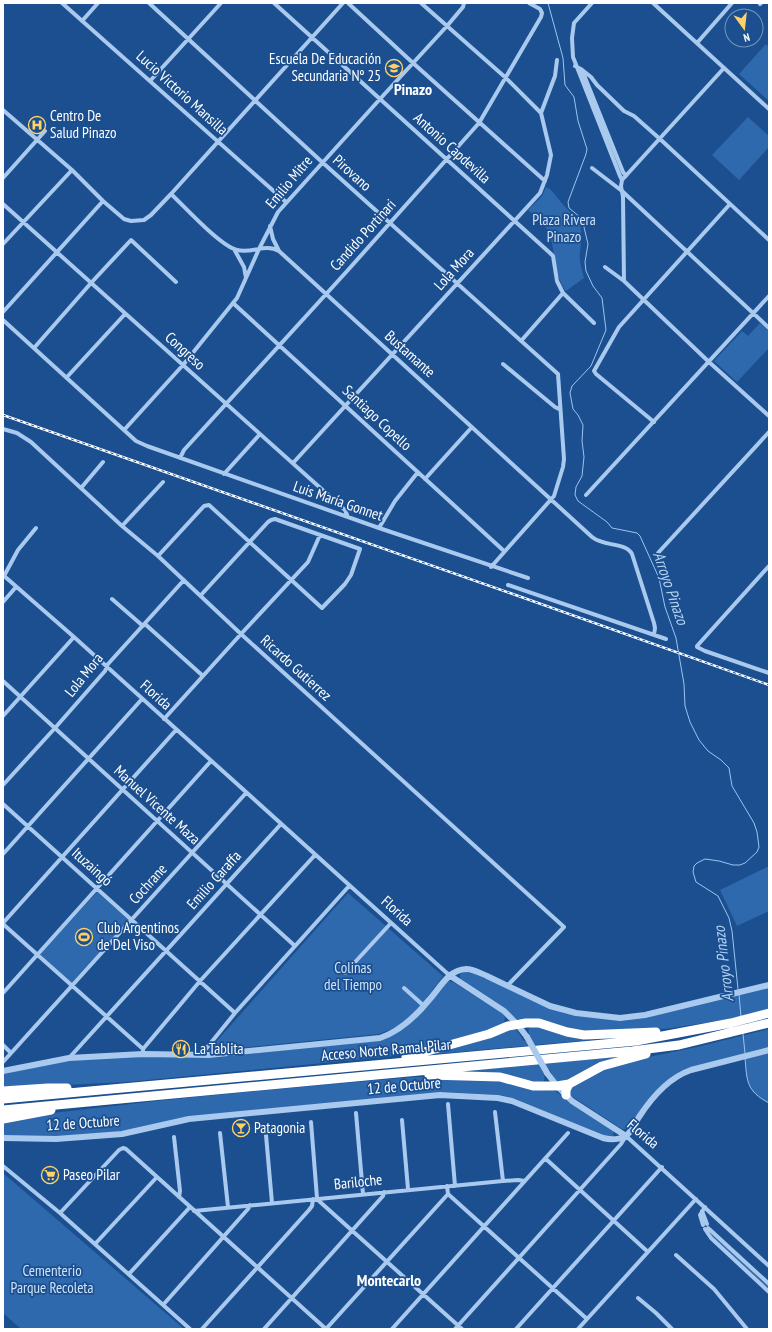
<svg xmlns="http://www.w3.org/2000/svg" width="772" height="1332" font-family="'PT Sans Narrow',sans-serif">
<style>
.green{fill:#2e69ad}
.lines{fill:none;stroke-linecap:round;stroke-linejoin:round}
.stream{stroke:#9cc4f0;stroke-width:1}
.minor{stroke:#a9c9ee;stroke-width:4}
.tertiary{stroke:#a9c9ee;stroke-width:6}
.motorway{stroke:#fff;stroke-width:9}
.rail-casing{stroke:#fff;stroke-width:2.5}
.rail{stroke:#1b4f8f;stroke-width:1;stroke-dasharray:3;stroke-linecap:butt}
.tertiary-bridge{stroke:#a9c9ee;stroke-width:6}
.labels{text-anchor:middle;stroke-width:3.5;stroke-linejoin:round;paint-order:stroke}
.poi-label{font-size:15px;fill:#fff;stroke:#1b4f8f;text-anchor:start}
.street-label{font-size:15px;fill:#fff;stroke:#1b4f8f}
.park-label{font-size:15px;fill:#cfe3fa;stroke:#1b4f8f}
.neighbourhood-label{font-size:16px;font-weight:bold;fill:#fff;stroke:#1b4f8f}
.water-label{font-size:16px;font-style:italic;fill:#b5d3f5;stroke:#1b4f8f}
</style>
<rect width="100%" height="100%" fill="#1b4f8f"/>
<path class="green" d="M766,44l3,3v54l-30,-27z
M748,117l21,19v11l-30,33 -27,-25z
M546,187l4,2c6,6 10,13 16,19 5,5 10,8 13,14 4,10 2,20 1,31 -1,8 2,17 4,25l-18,13c-12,-14 -10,-42 -18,-60 -4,-8 -14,-15 -20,-21l14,-14z
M760,323l9,8v17l-32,34 -23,-21 28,-30 6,5z
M769,866v45l-32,15 -17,-36z
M97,892l32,28 -58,63 -31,-29z
M348,893l95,83c-12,16 -31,44 -49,52 -5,2 -10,4 -15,6l-171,17z
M462,972l13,2 81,36 8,3 11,2 67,3 127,-31v21l-38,11 -59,9 -19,2 -64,3 -72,-14 -18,-15 -37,-23 -2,-2v-4z
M448,981l5,1 50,31 2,4 -1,7 -18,9 -84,22 -17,2 -258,25 -124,6v-15l57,-12 83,-5 69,2 162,-17 17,-4z
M532,1026l80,12 -187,17 77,-24 13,-2 3,3 6,9 7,-1c-2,-5 -5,-11 1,-14z
M769,1029v19l-75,19 -40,25 -15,20 -8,13 -5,4h-4l-52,-34 -1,-7 20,-14 55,-16 53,-11z
M769,1050v53c-23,-12 -22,-22 -24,-46z
M633,1056l-60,23 -14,3 -4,-2 -5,-10 -8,1c3,4 4,9 -1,13l-78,-12 74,-9z
M413,1077h30l52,2 42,11 18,1 59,40 -1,6h-6l-94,-39 -12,-3 -57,-3 -239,24 -78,15 -58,6 -66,-1v-15c48,-9 96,-13 144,-19 89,-10 177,-17 266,-25z
M3,1173l181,156h-163l-18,-16z
M710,1234h2l57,52v4l-59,-54z"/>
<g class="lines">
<path class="stream" d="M548,3l15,55 2,27 9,12 4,24 9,28 -1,5 -18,48 1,6 11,9 3,6 5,21 -3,18 1,9 7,15 9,12 4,32 -15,36 -19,20 -2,7 3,16 5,6 5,10 -1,16 2,16 -2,19 -6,11 -1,8 3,6 29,21 5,6 25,5 3,3 19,42 6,29 11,31 8,46 1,22 5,16 9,18 9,11 13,9 8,8 3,18 22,37 3,9 2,15 -2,5 -12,11 -5,2h-7l-14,-4 -14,-2 -8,4 -3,3 -1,6 3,10 22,14 11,22 3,13 6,58
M739,994l2,23
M743,1034l2,19
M745,1058c2,23 1,33 24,45"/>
<path class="minor" d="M62,3l224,199
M149,3l173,159 236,212 6,85 -1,8 -9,29 -63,71
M274,3l276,250 3,3 4,25 6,12 31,30
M348,3l65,60 132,118
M421,3l85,75 35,35
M592,3l-18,20 -2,15 1,19 47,119 2,4
M653,3l116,106
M760,4l1,-1
M82,21l16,-18
M697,43l35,-40
M575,66l6,3 10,8 6,8 27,26 10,5 26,23 109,101
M582,70l41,102 3,4
M150,81l71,-78
M3,110l69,60 31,31 21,18 7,2 13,-1 7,-5 20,-21 172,-191
M592,168l30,23 147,137
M3,178l42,-47
M171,194c14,13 49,52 66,56 15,4 28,-7 42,1l313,286c12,10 34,5 40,17l22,69 1,5 -1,7
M3,204l342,306 3,7
M270,226l3,13 6,12
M3,244l69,-74
M234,249l10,18 2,11
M605,267l19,14 85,81 60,54
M624,281l-1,-84 -2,-11 1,-6 102,-112
M233,303l271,248
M3,312l100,-111
M3,320l133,121 11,5 232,82 149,50
M521,341l42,-48
M34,348l57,-65 40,-43 45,42
M503,364l52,43 4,2
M67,377l58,-63
M654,422l-58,-48 -2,-3 25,-44 111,-123
M3,429l14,4 14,9 91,84 36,30 83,78 323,293 -56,58
M125,429l58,-64 54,-67 22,-49 19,-37 102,-113 67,-73 16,-19 1,-4
M180,458l4,-8 164,-180 131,-147 62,-106 1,-4 -2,-4 -11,-6
M293,463l247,-270 7,-18 4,-20 -10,-42 14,-37 2,-16
M224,474l36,-40
M425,479l47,-52
M81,488l22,-26
M586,495l183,-199
M122,526l41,-44
M379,528l16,-27 23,-29
M658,553l111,-121
M158,556l46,-50 5,-1 113,103 23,-24 6,-9 9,-26 -85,-30 -4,1 -3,2 -67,73
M769,566l-72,80v1l8,4 64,22
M3,575l71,62 375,338
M4,576l14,-26 18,-22
M508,585l158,54
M112,599l31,27
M3,602l13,-15
M145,624l58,52
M3,681l292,265
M3,716l71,-79
M164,719l77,-85 67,-72 12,-27
M3,785l52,-57 50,-57 3,-7 76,-84
M3,804l232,209
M3,854l139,-155
M3,923l173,-193
M3,924l140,125
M345,973l46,-50
M404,988l20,18
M3,993l208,-232
M3,1045l8,8
M143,1054v-5l57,-68 115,-126
M201,1055l34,-42 114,-127
M69,1058l212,-234
M3,1062l243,-269
M448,1104l7,82
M495,1112l8,69
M356,1113l7,81
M402,1120l6,69
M311,1122l6,76 2,3 143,128
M220,1133l8,74
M266,1135l6,68
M174,1137l6,54 -1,6
M546,1159l102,93
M3,1166l57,47 130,116
M447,1186l1,8 139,125
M194,1211l309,-30 15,-1 7,1
M702,1211l5,13
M60,1213l59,-63 4,-2 3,1 200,180
M703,1225l-3,-10 5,-8
M708,1228l61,56
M705,1229l6,9 58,54
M95,1244l62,-67
M676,1255l38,34 33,40
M129,1274l61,-67
M638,1298l18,15 16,16
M163,1305l85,-96 2,-4
M202,1329l107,-119 3,-4 1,-7
M264,1329l119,-133 1,-4
M326,1329l122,-135
M392,1329l176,-196
M455,1329l166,-185 5,-8 143,130
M516,1329l146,-162
M578,1329l118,-130"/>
<path class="tertiary" d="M449,975l55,36 13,13 10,13
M3,1071l66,-13 74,-4 66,1 171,-17c21,-7 36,-22 49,-38 11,-12 19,-30 37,-31 7,0 14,4 21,7l63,30 26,7 44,5 25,-3 124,-30
M547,1073l10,13 15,15 54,35
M3,1138l53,1 66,-5 67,-15 251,-24 58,3 14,3 91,37c7,2 18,2 24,-3 5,-5 9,-13 12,-18 13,-20 29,-39 52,-47l78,-20"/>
<path class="motorway" d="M406,1057l83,-23 19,-8 18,-3h13l28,9 17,3 72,-3
M429,1075l71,2 33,9h24l12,-2 33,-18 44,-12
M3,1091l45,-3h19
M566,1095v-5l3,-6
M3,1099l633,-58 95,-18 38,-10
M3,1110l629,-59 47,-6 90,-22
M3,1119l48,-9"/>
<g class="rail-casing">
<path id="rail" d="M3,415l507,178 259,92"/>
</g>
<use href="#rail" class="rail"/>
<path class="tertiary-bridge" d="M527,1037l20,36"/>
</g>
<defs>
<g id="school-ring" transform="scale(0.9)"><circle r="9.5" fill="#1b4f8f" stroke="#ffd166" stroke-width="1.5"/><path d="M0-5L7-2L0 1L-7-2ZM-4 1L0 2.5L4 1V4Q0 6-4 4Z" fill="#ffd166"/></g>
<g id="hospital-ring" transform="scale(0.9)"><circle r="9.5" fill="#1b4f8f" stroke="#ffd166" stroke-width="1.5"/><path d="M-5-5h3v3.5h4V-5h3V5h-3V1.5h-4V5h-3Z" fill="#ffd166"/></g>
<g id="stadium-ring" transform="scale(0.9)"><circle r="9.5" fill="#1b4f8f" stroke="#ffd166" stroke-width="1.5"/><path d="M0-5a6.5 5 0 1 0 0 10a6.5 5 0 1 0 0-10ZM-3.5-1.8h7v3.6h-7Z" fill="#ffd166"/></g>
<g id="restaurant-ring" transform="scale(0.9)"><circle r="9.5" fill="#1b4f8f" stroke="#ffd166" stroke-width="1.5"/><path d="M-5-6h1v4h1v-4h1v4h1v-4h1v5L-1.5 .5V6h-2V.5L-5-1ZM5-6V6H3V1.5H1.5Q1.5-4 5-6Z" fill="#ffd166"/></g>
<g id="bar-ring" transform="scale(0.9)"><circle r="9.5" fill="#1b4f8f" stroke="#ffd166" stroke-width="1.5"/><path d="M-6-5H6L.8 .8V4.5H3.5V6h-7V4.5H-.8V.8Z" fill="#ffd166"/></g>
<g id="supermarket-ring" transform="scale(0.9)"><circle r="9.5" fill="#1b4f8f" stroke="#ffd166" stroke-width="1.5"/><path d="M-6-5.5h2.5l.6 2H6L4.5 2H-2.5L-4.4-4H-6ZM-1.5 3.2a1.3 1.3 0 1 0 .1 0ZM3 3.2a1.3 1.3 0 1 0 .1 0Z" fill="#ffd166"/></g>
</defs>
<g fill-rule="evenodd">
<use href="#school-ring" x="394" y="68"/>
<use href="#hospital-ring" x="37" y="125"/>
<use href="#stadium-ring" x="84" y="937"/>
<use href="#restaurant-ring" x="181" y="1049"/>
<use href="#bar-ring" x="241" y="1128"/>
<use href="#supermarket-ring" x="50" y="1175"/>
</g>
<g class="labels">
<g class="poi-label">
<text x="381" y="64" text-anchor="end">Escuela De Educación<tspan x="381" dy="17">Secundaria Nº 25</tspan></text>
<text x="50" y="121">Centro De<tspan x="50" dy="17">Salud Pinazo</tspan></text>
<text x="97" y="933">Club Argentinos<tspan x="97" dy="17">de Del Viso</tspan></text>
<text x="194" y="1054">La Tablita</text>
<text x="254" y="1133">Patagonia</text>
<text x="63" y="1180">Paseo Pilar</text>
</g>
<g class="street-label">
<text transform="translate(182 93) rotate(42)" y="5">Lucio Victorio Mansilla</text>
<text transform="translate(452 148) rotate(42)" y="5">Antonio Capdevilla</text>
<text transform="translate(352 173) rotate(42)" y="5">Pirovano</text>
<text transform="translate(289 182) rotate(-50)" y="5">Emilio Mitre</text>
<text transform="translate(363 235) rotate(-48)" y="5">Candido Portinari</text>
<text transform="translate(454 269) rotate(-48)" y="5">Lola Mora</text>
<text transform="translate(185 351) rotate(42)" y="5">Congreso</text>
<text transform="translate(410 354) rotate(42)" y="5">Bustamante</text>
<text transform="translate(377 418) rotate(43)" y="5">Santiago Copello</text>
<text transform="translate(338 501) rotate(19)" y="5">Luis María Gonnet</text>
<text transform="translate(296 668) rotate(42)" y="5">Ricardo Gutierrez</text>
<text transform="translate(84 675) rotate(-51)" y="5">Lola Mora</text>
<text transform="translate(156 695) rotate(42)" y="5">Florida</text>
<text transform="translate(157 805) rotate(42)" y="5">Manuel Vicente Maza</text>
<text transform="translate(92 867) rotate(42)" y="5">Ituzaingó</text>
<text transform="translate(214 880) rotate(-48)" y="5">Emilio Caraffa</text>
<text transform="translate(148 884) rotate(-48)" y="5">Cochrane</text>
<text transform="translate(397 911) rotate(42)" y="5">Florida</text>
<text transform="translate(386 1050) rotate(-5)" y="5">Acceso Norte Ramal Pilar</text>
<text transform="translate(404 1086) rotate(-5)" y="5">12 de Octubre</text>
<text transform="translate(83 1123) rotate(-4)" y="5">12 de Octubre</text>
<text transform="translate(643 1134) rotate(40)" y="5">Florida</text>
<text transform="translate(358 1182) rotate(-6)" y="5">Bariloche</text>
</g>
<g class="park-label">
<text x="564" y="225">Plaza Rivera<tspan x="564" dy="17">Pinazo</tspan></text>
<text x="353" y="973">Colinas<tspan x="353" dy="17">del Tiempo</tspan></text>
<text x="52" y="1276">Cementerio<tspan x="52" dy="17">Parque Recoleta</tspan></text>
</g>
<g class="neighbourhood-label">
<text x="413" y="95">Pinazo</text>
<text x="389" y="1286">Montecarlo</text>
</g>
<g class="water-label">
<text transform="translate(671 588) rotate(71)" y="6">Arroyo Pinazo</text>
<text transform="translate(723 964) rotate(-97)" y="6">Arroyo Pinazo</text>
</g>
</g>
<rect width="772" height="1332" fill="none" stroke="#ffffff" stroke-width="8"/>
<g transform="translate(744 28) rotate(165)"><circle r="19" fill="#1b4f8f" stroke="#7695bc"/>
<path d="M0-3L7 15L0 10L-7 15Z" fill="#ffd166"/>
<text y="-6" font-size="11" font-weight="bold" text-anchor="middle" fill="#ffffff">N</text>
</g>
</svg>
